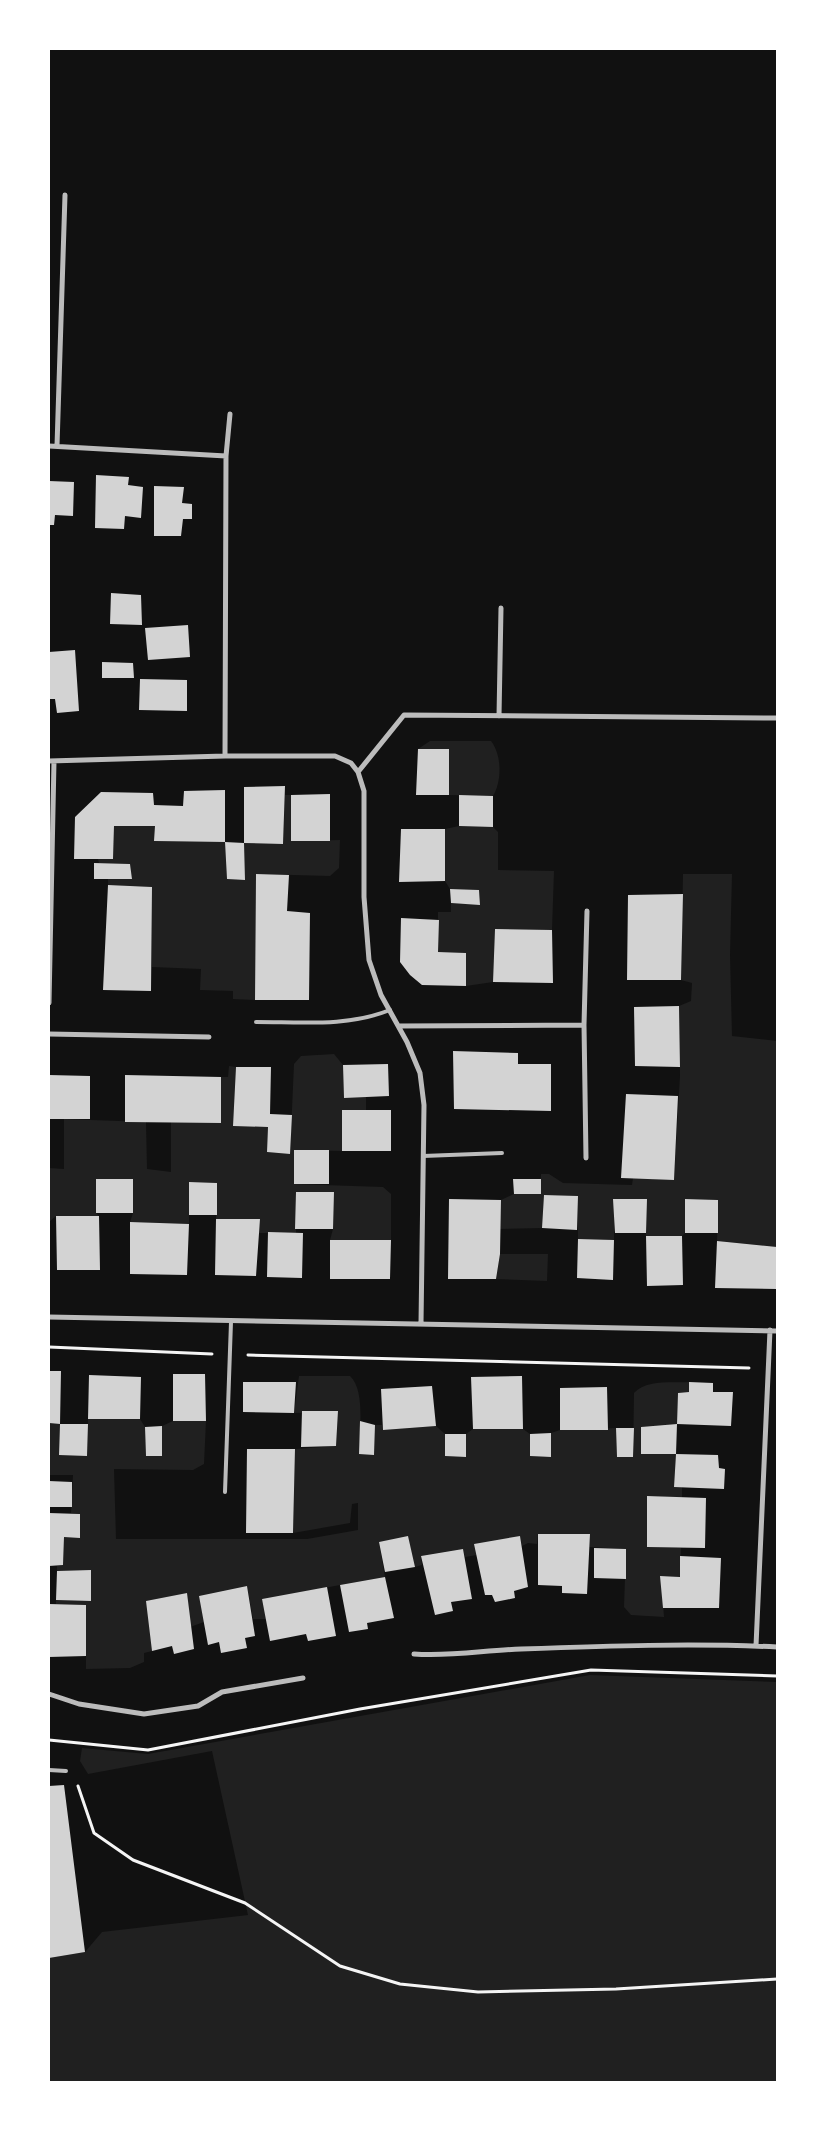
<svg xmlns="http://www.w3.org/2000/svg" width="826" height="2131" font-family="'Source Sans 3',sans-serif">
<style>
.green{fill:#202020}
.building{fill:#d3d3d3}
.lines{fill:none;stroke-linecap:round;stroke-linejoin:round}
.path{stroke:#f5f5f5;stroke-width:3}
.service{stroke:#bcbcbc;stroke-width:4}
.minor{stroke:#bcbcbc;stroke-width:5}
</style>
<rect width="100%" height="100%" fill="#111"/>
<path class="green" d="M430,741h61c11,14 11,40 2,55l-44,-1v-46h-31z
M285,795h6v46l49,-1 -1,28 -9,8 -74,-2 -1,126 -22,-1v-8l-33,-1 1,-21 -49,-2v-80l-44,-2v-6h24l-2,-15 -31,-1 -1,-4 15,-1 1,-32h41v15l70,1 2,37 17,1v-37l39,1z
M459,826l34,1 5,5v38l56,1 -2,59 -57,-1 -2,53 -27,4v-33l-28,-1v-40h13v-9l29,1 -1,-14 -29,-1 -5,-8v-52z
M683,874h49l-2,81 2,81 45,5v206l-60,-6 1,-41 -33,-1v34l-3,3h-36v-37h-32v41l-36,-1v-43l-34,-1 -2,33 -43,1 2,-29 13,-6h26l1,-20h8l14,9 69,2 1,-7 41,2 6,-104 -1,-70 12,-5 1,-18 -11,-3z
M334,1054l9,11 1,32h22v13h-24v41l-48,-1v34l89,3 8,7v46h-61l3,-11v-37h-37v41h-38l2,-14h-44l1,-36 -28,-1v42l-59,-2 3,-9v-34h-37v34l3,3h-43l-7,6v-54l15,1v-50l82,3 1,47 24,3v-50h50v-45h7l1,-11 7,1 -3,59 35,1 -1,25 23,2 4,-90 7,-8z
M500,1254h48l-1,27 -51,-2z
M299,1376h51c16,15 9,57 9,78h15l1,-29h7l1,5 53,-4 9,8v22l21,1v-23l7,-5h50l7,5 1,22 20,1v-24l9,-3 56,-2 1,29h16l1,-64c12,-14 38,-10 55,-11v10l-11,1 -1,31 -36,3v27h35l-2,33h8v11l-35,-2v51l34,1 -1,29 -19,-1 3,41 -33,-2 -7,-8 2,-58 -37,-2 1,-13h-52l-1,10 -9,-1 -6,3 -2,-10 -43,19 -12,2 -2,-8 -42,7 1,9 -7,2 -7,-30 -29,5 6,35 -123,22 4,20h-13l-6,-33 -48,10 5,26 -14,5 -3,-34 -40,8 5,50 -8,2v9l-14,6 -44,1v-64l-30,-1v-4l34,1 1,-31 -34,1v-5l6,-1 1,-28h16v-23l-9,-1 2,-38h-24v-52l11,1 -1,31h28l1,-36h52l5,8 1,28 16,1v-30l11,-5h33l-2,43 -11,6 -79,-1 2,70h191l51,-9v-27l-6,1 -2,19 -57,10 2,-84 41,-3 2,-34 -44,1z
M590,1675l187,7v400h-728v-124l36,-6 17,-20 146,-17 -36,-164 -124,23 -8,-13 2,-13 66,6z"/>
<path class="building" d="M96,475l33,2 -1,8 15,2 -2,31 -16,-2 -1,13 -29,-1z
M49,481l25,1 -1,34 -18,-1 -1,10h-5z
M154,486l30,1 -2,16 10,1v15h-9l-2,17h-27z
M111,593l30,2 1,30 -32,-1z
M188,625l2,32 -42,3 -3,-32z
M75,650l4,61 -22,2 -2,-14h-6v-47z
M102,662l31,1 1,15h-32z
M140,679l47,1v31l-48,-1z
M418,749h31v46h-33z
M285,786l-2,58 -39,-1 1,37 -18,-1 -2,-37 19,1v-56z
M225,790v52l-71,-1 1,-15h-41l-1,33h-39l1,-42 26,-25 52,1 1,12 29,1 1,-15z
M330,794v47h-39v-46z
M459,795l34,1v31l-34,-1z
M401,829h44v52l-46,1z
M94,863l36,1 2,15h-38z
M256,874l33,1 -2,36 23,2 -1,87h-54z
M108,885l44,2 -1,104 -48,-1z
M450,889l29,1 1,15 -29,-2z
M683,894l-2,86h-54l1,-85z
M401,918l38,2 -1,32 28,1v33l-44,-1 -12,-10 -10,-13z
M495,929l57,1 1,53 -60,-1z
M679,1006l1,61 -45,-1 -1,-59z
M453,1051l65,2v11h33v47l-97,-2z
M388,1064l1,32 -45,2 -1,-33z
M236,1067h35l-1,47 22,1 -2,39 -23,-2 1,-25 -35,-1z
M49,1075l41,1v43h-41z
M125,1075l96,2v46l-96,-1z
M626,1094l52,2 -4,84 -53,-2z
M342,1110h49v41h-49z
M294,1150h35v34h-35z
M96,1179h37v34h-37z
M513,1179h28v15h-27z
M189,1182l28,1v32h-28z
M296,1192h38l-1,37h-38z
M544,1195l34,1 -1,34 -35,-2z
M449,1199l52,1 -1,54 -4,25h-48z
M613,1199h34l-1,34h-31z
M685,1199l33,1v33h-33z
M56,1216h43l1,54h-43z
M216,1219h44l-4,57 -41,-1z
M130,1222l59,2 -2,51 -57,-1z
M268,1232l35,1 -1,45 -35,-1z
M646,1236h36l1,49 -36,1z
M578,1239l36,1 -1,40 -36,-2z
M330,1240h61l-1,39h-60z
M717,1241l60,6v42l-62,-1z
M49,1371h12l-1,53 -11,-1z
M173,1374h32l1,47h-33z
M89,1375l52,2 -1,42h-52z
M522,1376l1,53h-50l-2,-52z
M243,1382h53l-2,31 -51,-1z
M689,1382l24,1v9h20l-2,34 -54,-2 -1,30h-35v-27l36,-3 1,-31 11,-1z
M432,1386l4,40 -53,4 -2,-41z
M607,1387l1,43h-48v-42z
M302,1411h36l-2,35 -35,1z
M360,1421l15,4 -1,30 -15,-1z
M60,1424h28l-1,32 -28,-1z
M162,1426v30h-16l-1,-29z
M616,1428h18l-1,29h-16z
M551,1433v24l-21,-1v-22z
M445,1434h21v23l-21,-1z
M247,1449h48l-2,84h-47z
M676,1454l42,1 1,13 6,1 -1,20 -50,-2z
M49,1481l23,1v25h-23z
M647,1496l59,2 -1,50 -58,-1z
M49,1513l31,1v24l-16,-1 -1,28 -14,1z
M538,1534h52l-3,60 -25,-1v-7l-24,-1z
M408,1536l7,31 -30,5 -6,-30z
M520,1536l8,51 -14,4 1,7 -20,4 -3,-7h-7l-11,-51z
M594,1548l32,1v30l-32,-1z
M463,1549l9,50 -21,3 2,9 -18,4 -14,-59z
M680,1556l41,2 -2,50h-56l-3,-32 20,1z
M91,1570v31l-35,-1 1,-29z
M385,1577l9,41 -27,5 1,6 -19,3 -9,-47z
M247,1586l8,50 -10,2 2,10 -26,5 -2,-11 -11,3 -9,-49z
M327,1587l9,49 -28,5 -2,-7 -36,7 -8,-42z
M187,1593l7,56 -20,5 -2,-8 -20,5 -6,-50z
M49,1604l37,1v51l-37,1z
M64,1785l21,167 -36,6v-172z"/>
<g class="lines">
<path class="path" d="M49,1347l163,7
M248,1355l501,13
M49,1740l99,10 212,-41 231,-39 186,6
M78,1786l16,47 39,27 112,43 95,63 60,18 78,8 138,-3 161,-10"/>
<path class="service" d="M256,1022c46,0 91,5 134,-12
M423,1156l79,-3
M225,1492l6,-170
M49,1770l17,1"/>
<path class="minor" d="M49,446l177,10
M57,446l8,-251
M499,716l2,-108
M225,756l1,-300 4,-42
M49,761l176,-5h110l16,7 7,9 6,19v106l5,63 12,35 26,47 13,31 4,32 -3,219
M358,772l46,-57 373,3
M49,1003l5,-242
M398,1026l186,-1
M49,1034l160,3
M586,1158l-2,-133 3,-114
M49,1317l728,14
M756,1646l14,-316
M414,1654c36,3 71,-4 107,-5 85,-3 171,-6 256,-2
M49,1694l30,10 65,10 54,-8 24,-14 81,-14"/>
</g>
<rect width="826" height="2131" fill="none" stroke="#ffffff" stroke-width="100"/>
</svg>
